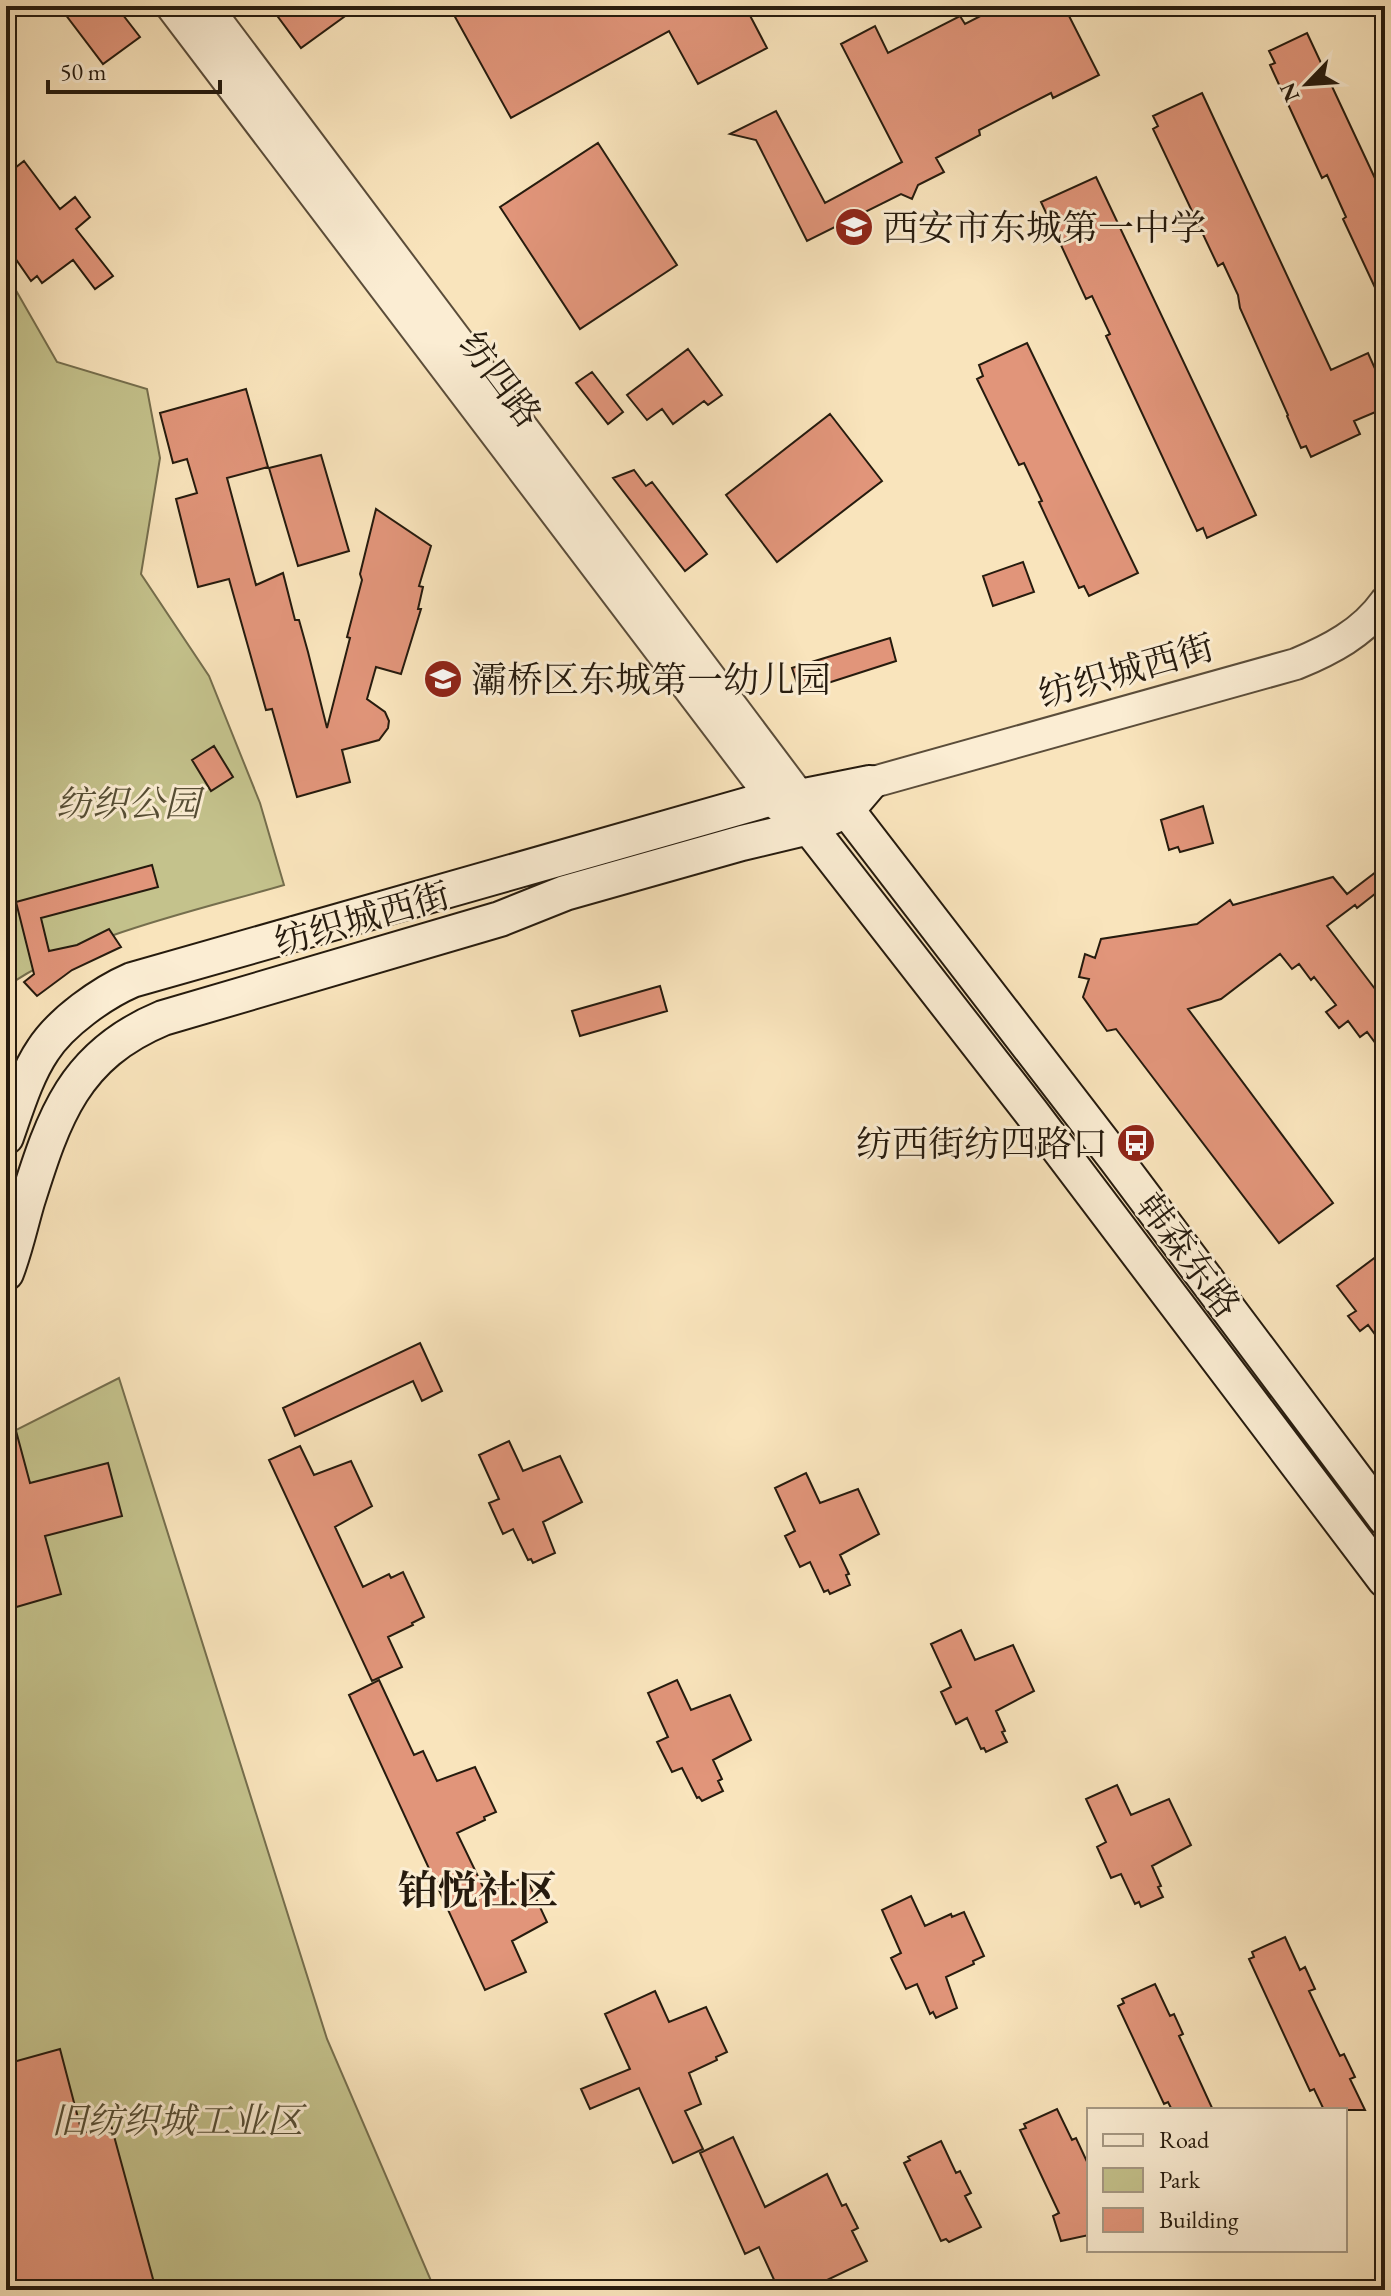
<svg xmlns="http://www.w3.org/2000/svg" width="1391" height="2296" font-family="'EB Garamond','Noto Serif SC',serif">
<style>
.green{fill:#c4c28c;stroke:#756e4d;stroke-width:2}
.building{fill:#e1957a;stroke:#261b0e;stroke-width:2}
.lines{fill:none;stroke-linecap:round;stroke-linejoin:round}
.tertiary-casing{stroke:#5b4d3a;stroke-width:34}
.secondary-casing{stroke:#261b0e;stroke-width:38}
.tertiary{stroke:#fbedd3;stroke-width:30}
.secondary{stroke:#fbedd3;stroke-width:34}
.labels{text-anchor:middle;stroke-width:6;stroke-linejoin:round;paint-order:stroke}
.poi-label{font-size:36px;fill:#261b0e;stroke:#fbedd3;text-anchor:start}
.street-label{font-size:36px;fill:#261b0e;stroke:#fbedd3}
.park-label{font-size:36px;font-style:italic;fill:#554d34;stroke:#fbedd3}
.quarter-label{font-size:40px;font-weight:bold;fill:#261b0e;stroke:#fbedd3}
</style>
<rect width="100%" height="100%" fill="#f9e4bc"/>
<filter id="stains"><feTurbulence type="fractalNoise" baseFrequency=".0025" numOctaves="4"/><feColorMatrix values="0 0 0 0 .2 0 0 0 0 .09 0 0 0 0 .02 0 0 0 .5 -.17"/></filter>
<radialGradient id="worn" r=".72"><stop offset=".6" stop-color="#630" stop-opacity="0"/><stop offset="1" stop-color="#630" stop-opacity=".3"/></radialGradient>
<path class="green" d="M6,273l51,89 90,27 13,69 -19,116 68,102 51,127 24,82c-85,25 -207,51 -278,102z
M119,1378l208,661 108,251h-429v-855z"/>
<path class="building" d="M59,6h57l24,31 -37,27z
M270,6h89l-58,42z
M449,6h296l22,42 -69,36 -29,-53 -158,87z
M1000,6h64l35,69 -46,23 -2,-5 -72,37 1,5 -44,23 8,14 -26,13 -6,14 -11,-5 -94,47 -51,-101 -26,-6 46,-23 49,92 77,-41 -61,-118 34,-18 13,27 72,-37 5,8z
M1307,33l73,156 5,-3v123l-42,-90 3,-2 -19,-42 -5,3 -52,-113 5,-2 -6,-12z
M1202,93l129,277 37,-17 17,38v17l-31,13 6,13 -49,23 -5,-11 -5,2 -14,-32 1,-1 -48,-107 -2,-13 -15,-32 -5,3 -65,-137 5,-3 -5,-10z
M598,143l79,122 -97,64 -80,-122z
M24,161l36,48 15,-12 15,20 -14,12 37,47 -18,13 -22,-29 -31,23 -5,-7 -6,5 -25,-36v-70z
M1096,177l160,338 -49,23 -4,-10 -6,3 -91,-195 4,-2 -18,-38 -6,3 -45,-97z
M1027,343l111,230 -49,23 -5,-10 -5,2 -40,-86 3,-1 -18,-38 -5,2 -42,-86 6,-3 -4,-11z
M688,349l34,46 -14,10 -4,-4 -31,23 -11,-15 -15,11 -20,-25z
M592,372l31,40 -15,12 -32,-41z
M246,389l22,78 -41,11 29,107 27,-12 12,47h4l9,32 19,76 23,-90 -3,-1 15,-57 -2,-6 16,-65 55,37 -12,40 4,1 -5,22h3l-20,65 -25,-7 -9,32 18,13 4,9 -1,7 -9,12 -37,10 8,32 -53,15 -25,-88 -6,1 -37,-131 -31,8 -22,-88 21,-6 -10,-34 -14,4 -13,-50z
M830,414l52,67 -105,81 -51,-67z
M321,455l28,96 -51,15 -29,-98z
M634,470l12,16 6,-4 55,72 -22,17 -72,-93z
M1023,562l11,30 -41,14 -10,-30z
M890,638l6,23 -96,31 -8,-24z
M214,746l19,31 -22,14 -19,-31z
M1203,806l10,37 -33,9 -2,-5 -9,3 -8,-30z
M152,865l6,22 -117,31 8,33 28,-6 32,-16 12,18 -49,23 -35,26 -13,-14 10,-8 -18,-72z
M1385,865v21l-28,22 -2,-3 -28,21 58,76v54l-18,-24 -7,5 -12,-16 -9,7 -13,-16 10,-7 -22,-28 -3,3 -12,-16 -7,5 -12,-15 -59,45 -33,10 145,194 -54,40 -163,-214 -9,2 -24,-34 6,-18 -10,-2 6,-23 10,4 6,-19 96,-15 33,-24 3,5 100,-28 14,17z
M660,986l7,25 -87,25 -8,-25z
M1385,1250v98l-17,-23 -8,6 -12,-15 8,-5 -19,-25z
M420,1343l22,48 -20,10 -9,-20 -118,55 -12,-28z
M12,1416l18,67 78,-20 14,53 -77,20 16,58 -48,14 -7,-24v-167z
M509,1441l14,30 37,-15 22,46 -39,20 12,31 -22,10 -2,-4 -3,1 -15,-31 -10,5 -14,-31 10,-4 -20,-44z
M300,1446l14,29 37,-14 21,45 -37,21 28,60 26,-13 2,4 12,-6 21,45 -12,6 1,2 -25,12 14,30 -30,14 -103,-221z
M806,1473l14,30 38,-14 21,45 -39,21 9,19 -3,1 4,10 -20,9 -2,-4 -4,2 -14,-30 -10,5 -15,-31 10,-5 -20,-43z
M961,1630l14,30 38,-15 21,46 -38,20 9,20 -3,1 5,10 -21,10 -2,-4 -3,1 -14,-31 -11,6 -15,-32 10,-5 -20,-43z
M379,1680l35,75 9,-4 14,30 38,-14 21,45 -12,5 1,3 -28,13 29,60 40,-16 21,45 -35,19 14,31 -41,18 -136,-295z
M677,1680l14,30 39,-15 21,45 -38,20 9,19 -4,2 5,10 -21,10 -3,-4 -2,1 -15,-30 -10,4 -15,-30 11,-5 -20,-44z
M1117,1785l14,30 38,-16 22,46 -39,21 9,20 -3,1 5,10 -22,10 -2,-5 -4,2 -14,-30 -10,4 -14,-31 9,-5 -20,-43z
M911,1896l14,30 26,-12 1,3 12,-5 20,44 -11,5 1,3 -28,13 11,31 -21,10 -3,-6 -3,2 -13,-30 -11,5 -15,-31 10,-5 -19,-43z
M1285,1937l15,33 5,-3 10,22 -6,2 31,65 4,-2 11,23 -5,2 15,31h-41l-10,-21 -4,2 -61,-132 5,-2 -2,-5z
M1155,1984l15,32 4,-2 9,20 -4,2 34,74h-41l-4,-8 -4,2 -46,-98 6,-3 -2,-4z
M655,1991l14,31 37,-15 21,45 -11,5 1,3 -28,13 12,31 -16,7 18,38 -30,14 -34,-75 -49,21 -9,-20 49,-20 -25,-55z
M60,2049l22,84 29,-8 45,165h-150v-226z
M1057,2109l15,31 4,-2 13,28v69l-28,6 -8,-25 6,-3 -39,-83 6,-2 -2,-4z
M733,2137l32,70 62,-33 15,32 4,-2 12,24 -6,3 15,30 -61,29h-21l-9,-6 -17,-37 -14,7 -45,-101z
M941,2141l15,32 4,-2 11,22 -6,3 16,31 -32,15 -3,-3 -5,2 -37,-78 6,-3 -2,-3z"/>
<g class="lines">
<g class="tertiary-casing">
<path id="tertiary" d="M171,6l601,792
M206,6l594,791
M870,783l426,-119c34,-14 67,-31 89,-62"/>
</g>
<g class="secondary-casing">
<path id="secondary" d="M772,798l37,29 222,285 354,468
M825,804l22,6 268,348 270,360
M6,1137c10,-28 20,-62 37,-87 18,-28 59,-57 89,-70l640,-182 28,-1 70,-14
M6,1273c9,-23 14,-47 21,-71 27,-86 47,-147 136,-184l337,-99 65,-26 177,-50 67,-16 38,-17 23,-27"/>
</g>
<use href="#tertiary" class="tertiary"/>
<use href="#secondary" class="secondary"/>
</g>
<defs>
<g id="school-disc" transform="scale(2)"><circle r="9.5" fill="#8f2418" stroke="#fbedd3"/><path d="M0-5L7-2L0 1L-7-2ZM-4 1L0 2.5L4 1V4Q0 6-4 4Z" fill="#fff"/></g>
<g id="bus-disc" transform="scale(2)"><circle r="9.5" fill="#8f2418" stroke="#fbedd3"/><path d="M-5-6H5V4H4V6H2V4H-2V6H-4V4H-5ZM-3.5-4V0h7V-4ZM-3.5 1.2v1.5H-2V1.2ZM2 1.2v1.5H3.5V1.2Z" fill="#fff"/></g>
</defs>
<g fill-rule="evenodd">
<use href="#school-disc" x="854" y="227"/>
<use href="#school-disc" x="443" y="679"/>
<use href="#bus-disc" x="1136" y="1143"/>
</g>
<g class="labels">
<g class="poi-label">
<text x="882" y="240">西安市东城第一中学</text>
<text x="471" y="692">灞桥区东城第一幼儿园</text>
<text x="1108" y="1156" text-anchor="end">纺西街纺四路口</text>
</g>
<g class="street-label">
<text transform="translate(501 379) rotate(53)" y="13">纺四路</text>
<text transform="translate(1126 670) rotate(-16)" y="13">纺织城西街</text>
<text transform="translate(362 918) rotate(-16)" y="13">纺织城西街</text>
<text transform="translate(1189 1255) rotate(53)" y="13">韩森东路</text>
</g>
<g class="park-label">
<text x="128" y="816">纺织公园</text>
<text x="177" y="2133">旧纺织城工业区</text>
</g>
<g class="quarter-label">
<text x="478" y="1904">铂悦社区</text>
</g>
</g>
<rect width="1391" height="2296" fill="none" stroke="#f9e4bc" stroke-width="32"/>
<rect x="8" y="8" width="1375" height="2280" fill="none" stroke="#261b0e" stroke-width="4"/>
<rect x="16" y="16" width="1359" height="2264" fill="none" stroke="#261b0e" stroke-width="2"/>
<rect x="1087" y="2108" width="260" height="144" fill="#fbedd3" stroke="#a69984" stroke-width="2"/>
<rect x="1103" y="2134" width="40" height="12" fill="#fbedd3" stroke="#a69984" stroke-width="2"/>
<text x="1159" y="2148" font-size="24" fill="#261b0e">Road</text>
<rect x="1103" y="2168" width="40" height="24" fill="#c4c28c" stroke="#a69984" stroke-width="2"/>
<text x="1159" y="2188" font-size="24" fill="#261b0e">Park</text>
<rect x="1103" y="2208" width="40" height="24" fill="#e1957a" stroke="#a69984" stroke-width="2"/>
<text x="1159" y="2228" font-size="24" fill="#261b0e">Building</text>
<g transform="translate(1307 84) rotate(245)" stroke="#fbedd3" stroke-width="6" paint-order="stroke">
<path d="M0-6L14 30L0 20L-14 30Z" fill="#261b0e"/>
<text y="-12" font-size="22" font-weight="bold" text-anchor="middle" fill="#261b0e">N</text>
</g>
<path d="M48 80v12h172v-12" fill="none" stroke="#261b0e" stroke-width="4"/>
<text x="60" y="80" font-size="24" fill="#261b0e" stroke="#fbedd3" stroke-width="6" paint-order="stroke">50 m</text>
<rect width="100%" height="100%" filter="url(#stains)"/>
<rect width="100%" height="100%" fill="url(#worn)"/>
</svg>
